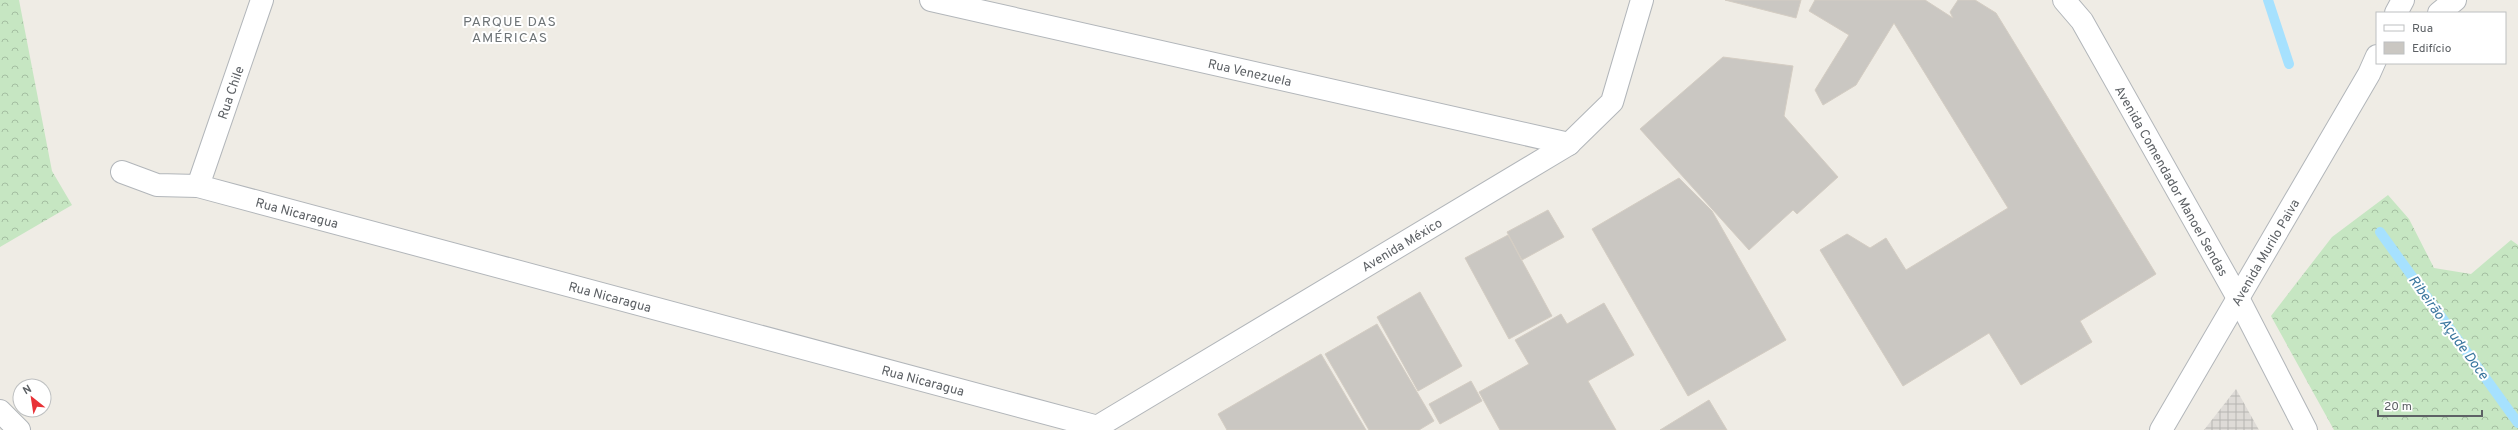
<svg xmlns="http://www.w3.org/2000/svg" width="2518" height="430" font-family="Overpass,sans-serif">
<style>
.industrial{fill:url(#industrial-grid)}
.forest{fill:url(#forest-crowns)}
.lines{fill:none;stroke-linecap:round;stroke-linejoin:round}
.stream{stroke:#a6e1fe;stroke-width:10}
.building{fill:#cac7c2;stroke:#d4cdc3}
.minor-casing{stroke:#b2b6ba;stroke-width:24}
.minor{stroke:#fff;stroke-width:22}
.labels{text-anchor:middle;stroke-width:4;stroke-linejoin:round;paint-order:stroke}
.street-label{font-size:13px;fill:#5d6165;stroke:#fff}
.neighbourhood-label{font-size:14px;letter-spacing:1px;fill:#6e7477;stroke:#fff}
.water-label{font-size:14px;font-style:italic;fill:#3c779f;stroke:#fff}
</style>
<defs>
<pattern id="industrial-grid" width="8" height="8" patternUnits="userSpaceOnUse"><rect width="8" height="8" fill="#dedbd7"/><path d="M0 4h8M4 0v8" fill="none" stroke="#b7b5b2"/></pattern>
<pattern id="forest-crowns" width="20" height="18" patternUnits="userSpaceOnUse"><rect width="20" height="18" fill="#c6e6c2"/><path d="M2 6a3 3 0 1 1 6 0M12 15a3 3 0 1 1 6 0" fill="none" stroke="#a4bea1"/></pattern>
</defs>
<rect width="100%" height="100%" fill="#efece5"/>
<path class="industrial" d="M2236,389l23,41h-55z"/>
<path class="forest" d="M0,0h19l33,171 20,34 -72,42z
M2388,195l21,24 25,49 37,6 40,-34 7,5v185h-184l-63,-114 61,-79z"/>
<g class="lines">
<path class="stream" d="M2268,0l21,64
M2380,232l138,191"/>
</g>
<path class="building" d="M1725,0h76l-5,18z
M1815,0h110l28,18 -3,-6 8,-12h17l21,13 160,261 -76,47 12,21 -71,43 -32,-52 -86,53 -83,-136 27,-16 23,14 16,-10 20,32 102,-62 -114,-185 -38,62 -33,20 -8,-15 34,-55 -40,-24z
M1723,57l70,9 -9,50 54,61 -41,37 -4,-4 -44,40 -109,-121z
M1679,178l33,33 74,129 -98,56 -96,-167z
M1548,210l16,27 -42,23 -15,-28z
M1508,235l44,81 -43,23 -44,-81z
M1420,292l42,74 -44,25 -41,-74z
M1604,303l30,52 -46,26 28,49h-116l-21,-38 50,-28 -14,-24 46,-26 6,10z
M1377,324l57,97 -15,9h-50l-44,-76z
M1321,354l45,76h-139l-9,-16z
M1471,381l11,20 -42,23 -11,-20z
M1709,400l18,30h-67z"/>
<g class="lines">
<g class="minor-casing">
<g id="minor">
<path id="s1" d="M931,0l638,144"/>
<path id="s2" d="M2064,0l18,21 156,277 68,132"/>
<path d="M2396,13l7,-13"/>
<path d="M2439,13l16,-13"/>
<path id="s3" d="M122,172l35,13 41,1 900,241 2,3"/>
<path id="s4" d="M198,186l64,-186"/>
<path d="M0,411l19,19"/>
<path id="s5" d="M1092,430l477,-286 43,-42 30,-102"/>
<path id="s6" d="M2161,430l208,-356 8,-18"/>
</g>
</g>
<use href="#minor" class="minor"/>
</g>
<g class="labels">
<g class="street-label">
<text dy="5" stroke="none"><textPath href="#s1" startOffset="327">Rua Venezuela</textPath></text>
<text dy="5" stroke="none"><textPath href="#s4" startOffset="99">Rua Chile</textPath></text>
<text dy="5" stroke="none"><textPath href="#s2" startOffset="211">Avenida Comendador Manoel Sendas</textPath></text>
<text dy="5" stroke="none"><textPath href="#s3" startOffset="181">Rua Nicaragua</textPath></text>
<text dy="5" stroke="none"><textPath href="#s5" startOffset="361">Avenida México</textPath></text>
<text dy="5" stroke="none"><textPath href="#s6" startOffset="206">Avenida Murilo Paiva</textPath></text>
<text dy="5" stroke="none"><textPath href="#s3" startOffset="505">Rua Nicaragua</textPath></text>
<text dy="5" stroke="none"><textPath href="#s3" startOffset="829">Rua Nicaragua</textPath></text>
</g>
<g class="neighbourhood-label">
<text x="510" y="26">PARQUE DAS<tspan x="510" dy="16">AMÉRICAS</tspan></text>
</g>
<g class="water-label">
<text transform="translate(2449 327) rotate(54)" y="5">Ribeirão Açude Doce</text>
</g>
</g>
<rect x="2376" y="12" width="130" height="52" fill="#ffffff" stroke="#bec0c1"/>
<rect x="2384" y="25" width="20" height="6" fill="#ffffff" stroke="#bec0c1"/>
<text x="2412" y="32" font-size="12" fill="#5d6165">Rua</text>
<rect x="2384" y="42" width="20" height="12" fill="#cac7c2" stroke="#bec0c1"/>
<text x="2412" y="52" font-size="12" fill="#5d6165">Edifício</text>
<g transform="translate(32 398) rotate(330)"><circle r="19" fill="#ffffff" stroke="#bec0c1"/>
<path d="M0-3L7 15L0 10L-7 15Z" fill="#e83237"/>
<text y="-6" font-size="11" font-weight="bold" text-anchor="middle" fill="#5d6165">N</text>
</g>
<path d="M2378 410v6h104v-6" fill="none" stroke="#5d6165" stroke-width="2"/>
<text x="2384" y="410" font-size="12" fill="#5d6165" stroke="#ffffff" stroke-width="3" paint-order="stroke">20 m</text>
</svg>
